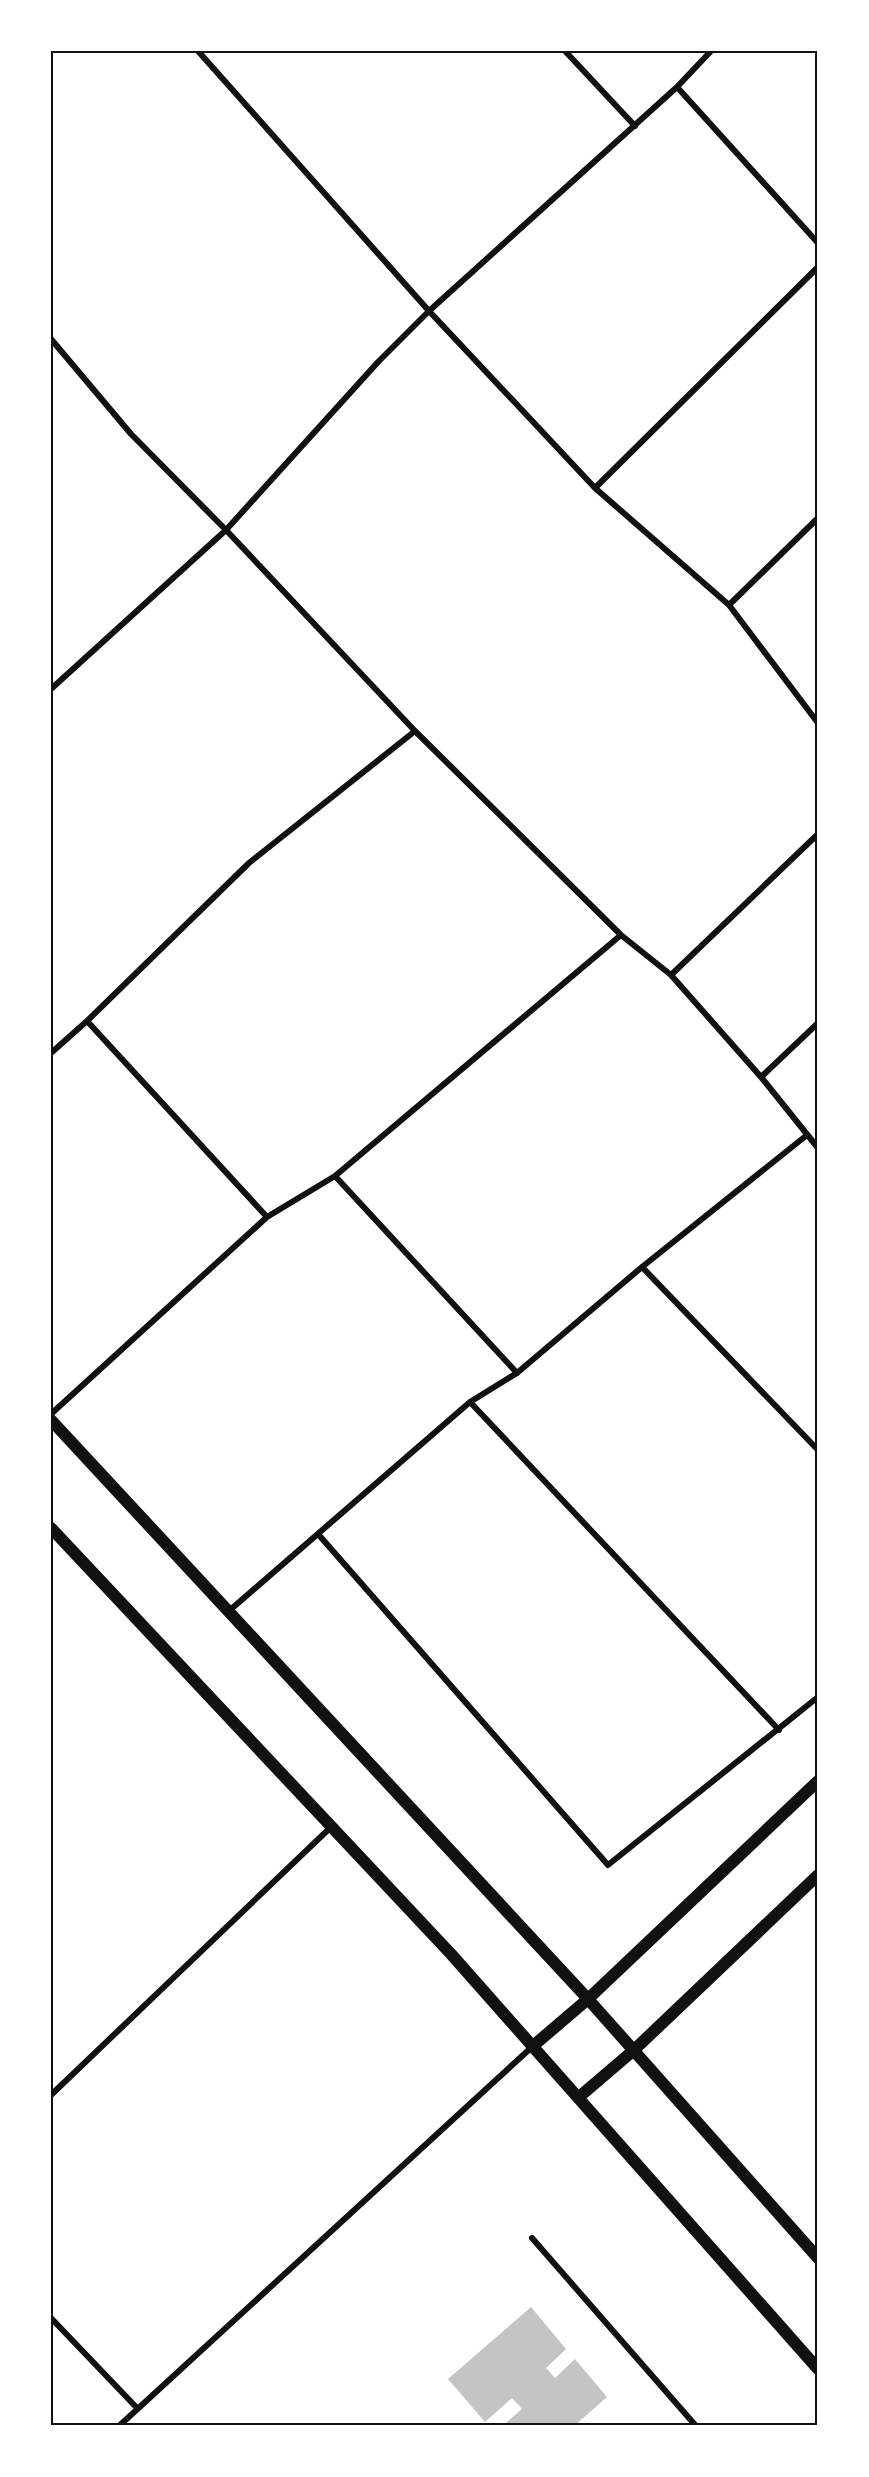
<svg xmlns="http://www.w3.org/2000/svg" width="869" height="2477" font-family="Lora,serif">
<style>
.building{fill:#c4c4c4}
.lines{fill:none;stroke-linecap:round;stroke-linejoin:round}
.minor{stroke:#111;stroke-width:6}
.secondary{stroke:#111;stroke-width:12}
.neatline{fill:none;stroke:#111;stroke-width:2}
</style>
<rect width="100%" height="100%" fill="#fff"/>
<path class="building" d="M531,2307l35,42 -20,19 9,10 20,-19 32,38 -33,29h-72l20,-17 -10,-11 -27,24 -37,-43z"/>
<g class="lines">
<path class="minor" d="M198,51l231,260 166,177 134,117 89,118
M565,51l70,75
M677,87l141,156
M51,339l80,95 95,96 189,201 206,204 50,40 90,102 57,71
M595,488l223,-221
M729,605l89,-87
M51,689l175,-159 152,-168 51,-51 248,-224 34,-36
M671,975l147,-141
M87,1021l180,196
M51,1053l36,-32 162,-158 166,-132
M761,1077l57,-54
M335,1176l182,197
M642,1267l176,183
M470,1402l309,328
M51,1414l216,-197 68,-41 286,-241
M318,1534l290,331 210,-168
M230,1610l240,-208 47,-29 125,-106 165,-132
M51,2095l280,-268
M532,2238l164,188
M51,2318l86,90
M119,2426l414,-380"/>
<path class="secondary" d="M51,1420l537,579 230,259
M51,1528l400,426 367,415
M533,2046l55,-47 230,-218
M579,2097l55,-47 184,-175"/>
</g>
<rect width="869" height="2477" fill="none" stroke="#ffffff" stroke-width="105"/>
<rect x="52" y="52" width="764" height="2372" class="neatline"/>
</svg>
